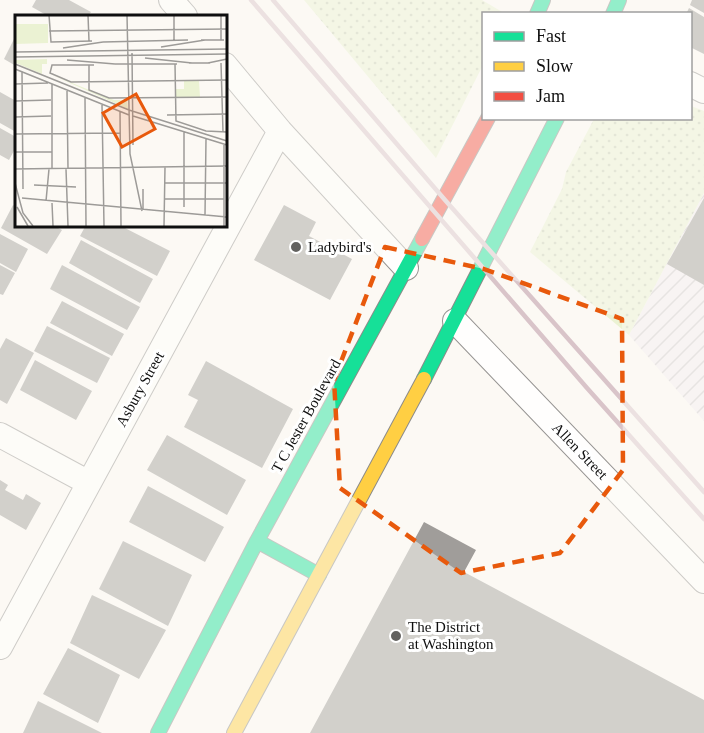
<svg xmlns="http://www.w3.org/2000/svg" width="704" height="733" font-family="'Times New Roman',serif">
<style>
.industrial{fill:url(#industrial-furrows)}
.grass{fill:url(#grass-dots)}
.building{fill:#a09d9a}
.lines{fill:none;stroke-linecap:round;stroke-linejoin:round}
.street-casing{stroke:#969492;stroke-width:26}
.fast-casing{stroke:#8c8b89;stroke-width:16}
.slow-casing{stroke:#8c8b89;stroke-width:16}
.jam-casing{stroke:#8c8b89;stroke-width:16}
.street{stroke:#fffefd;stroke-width:24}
.fast{stroke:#16e098;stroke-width:14}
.slow{stroke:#ffcf43;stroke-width:14}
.jam{stroke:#f24e42;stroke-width:14}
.rail{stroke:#d9c4c9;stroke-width:4.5}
.marked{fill:none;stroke:#e8590c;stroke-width:4.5;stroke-dasharray:12 8;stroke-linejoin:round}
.poi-dot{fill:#62615f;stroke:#fff;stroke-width:2}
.labels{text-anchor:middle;stroke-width:6;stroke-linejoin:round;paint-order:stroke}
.poi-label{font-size:15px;fill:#0f0f0f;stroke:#fff;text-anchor:start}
.street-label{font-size:15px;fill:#0f0f0f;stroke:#fff}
.inset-road{fill:none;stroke:#9d9b98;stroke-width:1.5}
.view{fill:#e8590c;fill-opacity:0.15;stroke:#e8590c;stroke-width:3}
.inset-edge{fill:none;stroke:#0f0f0f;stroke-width:3}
</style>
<defs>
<pattern id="industrial-furrows" width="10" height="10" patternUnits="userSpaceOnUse" patternTransform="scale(1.5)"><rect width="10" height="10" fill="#f3edf1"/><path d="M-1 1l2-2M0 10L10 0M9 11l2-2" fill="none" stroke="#cfcacd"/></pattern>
<pattern id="grass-dots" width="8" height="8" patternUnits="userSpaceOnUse" patternTransform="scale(1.5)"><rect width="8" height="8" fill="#ebf2d3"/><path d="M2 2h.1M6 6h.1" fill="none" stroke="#c8ceb4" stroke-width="1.8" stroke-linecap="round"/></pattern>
</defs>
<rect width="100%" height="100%" fill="#fcf9f4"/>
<path class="industrial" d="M704,193v228l-75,-86z"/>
<path class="grass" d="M304,0h178l22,13 -20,1 -1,51 -47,93z
M691,106l13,5v82l-75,142 -99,-83 32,-63 4,-17 28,-53 96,-1z"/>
<path class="building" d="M36,0h33l22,12 -3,4h-40l-16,-9z
M692,0h12v13l-14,-8z
M689,8l15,9v37l-14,-7v-33h-4z
M16,35v31l-12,-7z
M0,92l16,9v31l-16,-9z
M0,128l16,9v10l-7,13 -9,-5z
M704,198v87l-37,-21z
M13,205l3,2v18h36l10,5 -15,24 -46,-26z
M284,205l32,17 -7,14 43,23 -22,41 -76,-40z
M86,225h33l51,26 -13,25 -77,-40z
M0,234l28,15 -12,23 -16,-9z
M81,240l72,39 -13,24 -71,-40z
M0,265l15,8 -12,22 -3,-1z
M62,265l78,42 -13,23 -77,-41z
M62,301l62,33 -12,22 -62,-33z
M47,326l63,32 -13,25 -63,-32z
M6,338l28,15 -27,51 -7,-4v-51z
M35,360l57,31 -16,29 -56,-30z
M206,361l87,48 -31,59 -78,-41 14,-27 -10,-5z
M167,435l79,45 -19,35 -80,-45z
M0,480l8,5 -3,5 18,10 3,-6 15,9 -15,27 -26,-15z
M148,486l76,41 -19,35 -76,-40z
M424,522l52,28 -12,22 240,128v33h-394z
M123,541l69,34 -24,51 -69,-37z
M92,595l74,35 -27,49 -69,-36z
M68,648l52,27 -22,48 -55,-29z
M38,701l64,32h-79z"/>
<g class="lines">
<g class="street-casing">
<path id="street" d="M171,0l14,16
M225,65l55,66 126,137
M690,84l14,7
M455,321l249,260
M0,435l89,48
M0,647l280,-516"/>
</g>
<g class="fast-casing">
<path id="fast" d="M537,14l6,-14
M613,14l6,-14
M424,379l133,-261
M257,541l62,34
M158,733l99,-192 165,-302"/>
</g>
<g class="slow-casing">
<path id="slow" d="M234,733l190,-354"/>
</g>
<g class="jam-casing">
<path id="jam" d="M422,239l66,-121"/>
</g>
<use href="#street" class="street"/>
<use href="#fast" class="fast"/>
<use href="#slow" class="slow"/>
<use href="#jam" class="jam"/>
<path class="rail" d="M251,0l336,388 117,131
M273,0l172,200 259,292"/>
</g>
<path d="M0 0H704V733H0ZM385,247l99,22 138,50 1,151 -63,83 -99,20 -121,-85 -6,-108z" fill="#fcf9f4" fill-opacity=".55" fill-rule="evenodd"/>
<path class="marked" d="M385,247l99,22 138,50 1,151 -63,83 -99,20 -121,-85 -6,-108z"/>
<g class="poi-dot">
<circle cx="296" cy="247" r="6"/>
<circle cx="396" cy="636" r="6"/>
</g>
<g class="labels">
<g class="poi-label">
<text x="308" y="252">Ladybird's</text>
<text x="408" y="632">The District<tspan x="408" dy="17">at Washington</tspan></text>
</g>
<g class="street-label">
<text transform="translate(140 389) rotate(-61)" y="5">Asbury Street</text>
<text transform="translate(306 416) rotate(-61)" y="5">T C Jester Boulevard</text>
<text transform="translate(580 451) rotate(46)" y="5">Allen Street</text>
</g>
</g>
<g transform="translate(15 15)">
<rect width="212" height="212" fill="#fcf9f4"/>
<path d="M0,9h33v19l-33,1zM32,44v5h-5v10l-26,-11v-3zM35,59l64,26h13l1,9zM169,66h15l1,16h-24v-8h8z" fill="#ebf2d3"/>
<path class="inset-road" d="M34,0l2,27 41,-1M73,0l1,26M112,0l3,139 12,57M159,0v25M206,0v25M34,16l178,-2M186,25h23M88,27l85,-2M146,32l44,-7M48,33l40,-6M0,37l212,-3M117,38l1,92M0,42l212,-3M130,43l47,5M52,45l48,4M174,48h21M193,48l19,-4M206,48l2,69M0,49l114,46 98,31M100,49h62M160,49l1,57 30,10 21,1M74,50v25l20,8 118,-1M79,50h-42l-2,8 21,9 156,-2M0,54l114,46M7,56l1,118M0,69l33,-1M37,69v85M52,76l1,78M70,83l1,128M0,86l36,-1M87,90l2,121M105,96l1,115M152,100l60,-1M118,101l94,29M0,102l36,-1M169,117v75M0,119l105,-1M209,130v81M0,137h37M0,154l212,-3M51,154l2,57M0,168l8,30 10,13M150,168h61M19,170l42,2M128,174v21M7,183l205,19M150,184h59M31,186l3,-32M37,188l1,23M2,192l11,19M190,200l1,-76M149,211l1,-59"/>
<path class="view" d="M121,79l19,35 -33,18 -19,-34z"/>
<rect width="212" height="212" class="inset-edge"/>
</g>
<rect x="482" y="12" width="210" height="108" fill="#ffffff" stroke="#9f9f9f" stroke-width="1.5"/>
<rect x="494" y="32" width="30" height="9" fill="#16e098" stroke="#9f9f9f" stroke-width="1.5"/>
<text x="536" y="42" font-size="18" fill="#0f0f0f">Fast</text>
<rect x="494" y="62" width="30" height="9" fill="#ffcf43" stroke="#9f9f9f" stroke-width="1.5"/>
<text x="536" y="72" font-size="18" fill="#0f0f0f">Slow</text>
<rect x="494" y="92" width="30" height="9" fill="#f24e42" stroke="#9f9f9f" stroke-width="1.5"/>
<text x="536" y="102" font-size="18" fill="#0f0f0f">Jam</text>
</svg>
